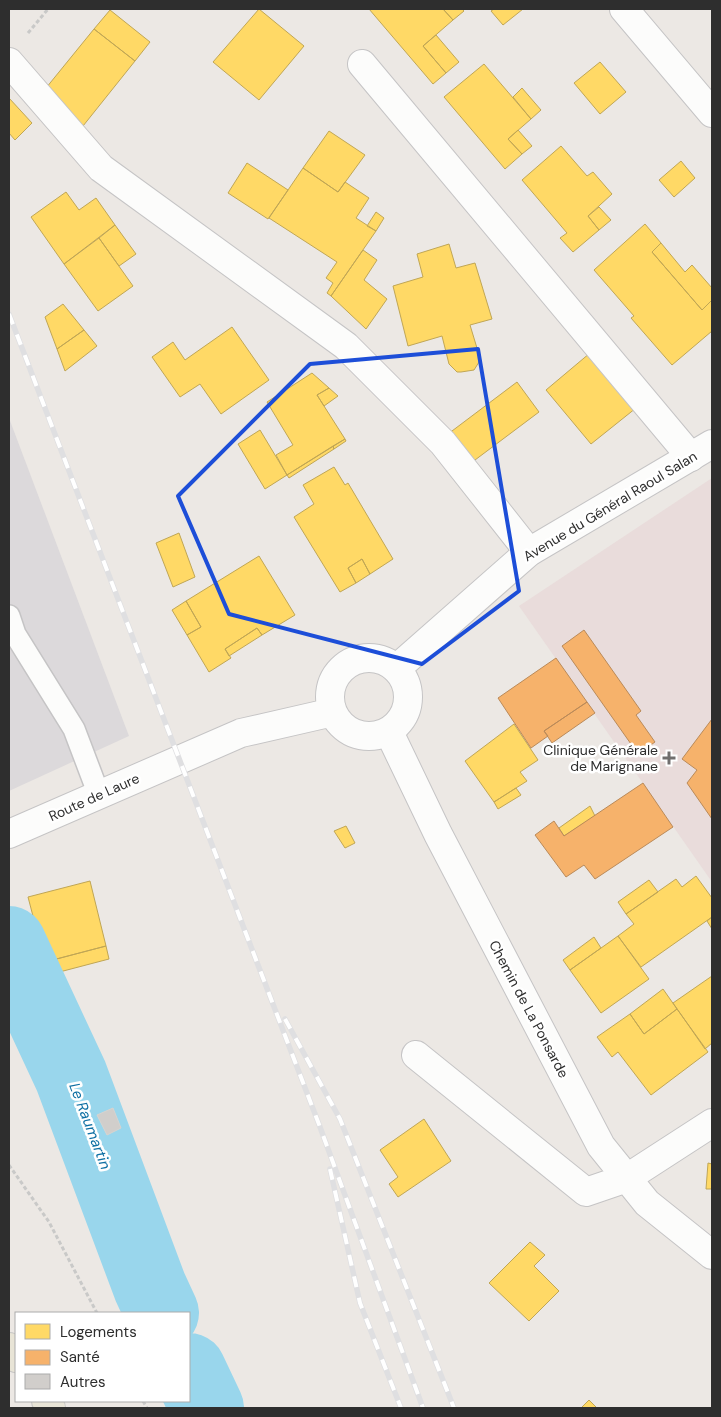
<svg xmlns="http://www.w3.org/2000/svg" width="721" height="1417" font-family="'DM Sans',sans-serif">
<style>
.industrial{fill:#dcd9db}
.medical{fill:#e9dcdb}
.homes{fill:#ffd966;stroke:#c0a655}
.health{fill:#f6b26b;stroke:#ba8a59}
.lines{fill:none;stroke-linecap:round;stroke-linejoin:round}
.river{stroke:#99d6ec;stroke-width:74}
.building{fill:#d1cecb;stroke:#d7d4d0}
.lane-casing{stroke:#c5c4c5;stroke-width:24}
.street-casing{stroke:#c5c4c5;stroke-width:30}
.secondary-casing{stroke:#c5c4c5;stroke-width:30}
.primary-casing{stroke:#c6c5c4;stroke-width:30}
.path{stroke:#c9c9c8;stroke-width:3;stroke-dasharray:4 2.5;stroke-linecap:butt}
.lane{stroke:#fcfcfb;stroke-width:21}
.street{stroke:#fcfcfb;stroke-width:28}
.secondary{stroke:#fcfcfb;stroke-width:28}
.primary{stroke:#e8e4d6;stroke-width:28}
.rail-casing{stroke:#dfdfe1;stroke-width:5.5}
.rail{stroke:#fff;stroke-width:4;stroke-dasharray:11;stroke-linecap:butt}
.marked{fill:none;stroke:#1d4ed8;stroke-width:4;stroke-linejoin:round}
.poi-dot{fill:#706f6e;stroke:#fff;stroke-width:2}
.labels{text-anchor:middle;stroke-width:5;stroke-linejoin:round;paint-order:stroke}
.street-label{font-size:14px;fill:#2e2e2e;stroke:#fff}
.poi-label{font-size:14px;fill:#2e2e2e;stroke:#fff;text-anchor:end}
.water-label{font-size:15px;font-style:italic;fill:#0d6fa3;stroke:#fff}
</style>
<rect width="100%" height="100%" fill="#ece8e4"/>
<path class="industrial" d="M9,418l120,318 -120,55z"/>
<path class="medical" d="M712,478v404l-193,-276z"/>
<path class="homes" d="M259,9l45,37 -45,54 -46,-38z
M369,9h74l10,11 -30,26 23,27 -13,11z
M443,9h19l2,2 -11,9z
M494,9h29l-20,16 -12,-14z
M110,10l40,32 -15,19 -41,-32z
M94,29l41,32 -52,65 -37,-38z
M436,35l23,27 -13,11 -23,-27z
M600,62l26,30 -26,22 -26,-31z
M484,64l47,55 -23,20 14,15 -17,15 -61,-72z
M522,88l19,22 -10,9 -18,-22z
M9,98l23,25 -17,17 -6,-7z
M518,130l14,16 -10,8 -14,-15z
M329,131l36,24 -27,37 -35,-24z
M561,146l26,30 6,-4 19,22 -24,22 11,14 -26,22 -13,-14 7,-5 -45,-53z
M681,161l14,17 -21,19 -15,-17z
M247,163l41,27 -20,29 -40,-26z
M303,168l35,24 7,-10 24,16 -13,20 20,13 -45,65 -4,-3 6,-10 -7,-5 11,-16 -68,-44z
M66,192l13,18 17,-12 19,27 -51,39 -33,-47z
M599,207l12,13 -12,10 -11,-14z
M376,212l8,6 -8,13 -9,-5z
M645,224l16,19 -9,9 50,58 10,-10v31l-40,34 -41,-47 3,-2 -40,-46z
M115,225l21,29 -17,12 -20,-28z
M99,238l34,48 -35,25 -34,-47z
M661,243l24,29 7,-7 20,23v12l-10,10 -50,-58z
M449,244l7,24 19,-5 17,56 -22,6 10,33 -1,4 -5,8 -13,2h-4l-8,-8 -7,-28 -34,10 -15,-60 30,-9 -6,-23z
M363,250l14,10 -13,20 23,19 -21,30 -35,-33z
M63,304l21,26 -27,19 -12,-32z
M232,327l37,53 -48,34 -21,-30 -20,13 -28,-40 21,-15 12,18z
M84,330l13,16 -32,25 -8,-22z
M590,353l46,55 -45,36 -45,-54z
M312,373l17,15 -12,7 28,44 -58,36 -11,-20 17,-10 -26,-43z
M517,382l22,30 -68,51 -23,-29z
M329,388l9,8 -14,10 -7,-11z
M260,430l27,45 -22,14 -27,-45z
M345,439l1,2 -12,8 -1,-3z
M333,446l1,3 -45,29 -2,-3z
M334,467l11,18 3,-2 45,76 -23,15 -8,-15 -14,9 8,15 -16,9 -46,-75 20,-13 -11,-19z
M179,533l16,44 -22,10 -17,-44z
M259,556l36,59 -33,20 -5,-7 -32,21 6,9 -22,14 -22,-37 14,-8 -15,-26z
M362,559l8,15 -14,9 -8,-15z
M186,601l15,26 -14,8 -15,-25z
M257,628l5,7 -33,21 -4,-7z
M514,724l24,36 -18,12 7,9 -33,21 -29,-41z
M516,788l5,7 -23,14 -4,-7z
M590,806l5,10 -31,20 -5,-8z
M346,826l9,17 -10,5 -11,-17z
M696,876l16,22v19l-71,50 -23,-31 16,-12 -8,-10 50,-35 6,8z
M649,880l9,12 -32,22 -8,-12z
M90,881l16,65 -61,16 -17,-65z
M712,917v12l-5,-8z
M618,936l31,43 -48,34 -31,-43z
M594,937l7,11 -31,22 -7,-10z
M106,946l3,13 -61,16 -3,-13z
M712,976v67l-7,6 -32,-46z
M663,989l14,20 -33,25 -14,-20z
M677,1009l31,43 -57,43 -33,-43 -6,5 -15,-20 33,-23 14,20z
M424,1119l27,42 -53,36 -9,-13 9,-7 -18,-27z
M708,1163l4,1v25h-6z
M530,1242l15,13 -11,11 25,25 -30,30 -40,-38z
M589,1400l8,8h-16z"/>
<path class="health" d="M584,630l57,81 -5,4 19,27 -17,12 -76,-108z
M556,658l31,44 -43,29 4,5 -17,12 -33,-50z
M587,702l8,11 -43,30 -8,-12z
M712,719v100l-25,-36 10,-13 -15,-11z
M643,783l30,44 -78,52 -11,-14 -18,12 -31,-42 19,-14 10,15z"/>
<g class="lines">
<path class="river" d="M9,943l62,133 79,211 12,26
M189,1370l18,38"/>
</g>
<path class="building" d="M113,1108l8,20 -14,7 -10,-20z"/>
<g class="lines">
<g class="lane-casing">
<path id="lane" d="M9,616l6,18 59,95 25,66"/>
</g>
<g class="street-casing">
<path id="street" d="M624,9l88,104
M9,62l92,106 245,178 97,97 86,109
M362,64l329,393
M389,732l49,102 163,312 46,57 65,52
M416,1055l170,137 41,-14 85,-55"/>
</g>
<g class="secondary-casing">
<path id="secondary" d="M330 697a39 39 0 1 1 78 0a39 39 0 1 1-78 0Z
M396,669l133,-117 183,-108
M9,834l232,-101 92,-21"/>
</g>
<g class="primary-casing">
<path id="primary" d="M9,1347l7,11
M46,1401l5,7"/>
</g>
<path class="path" d="M28,33l20,-24
M9,1165l40,57 48,91
M143,1401l4,7"/>
<use href="#lane" class="lane"/>
<use href="#street" class="street"/>
<use href="#secondary" class="secondary"/>
<use href="#primary" class="primary"/>
<g class="rail-casing">
<path id="rail" d="M9,314l311,813 103,281
M285,1019l55,100 114,289
M330,1169l30,134 41,105"/>
</g>
<use href="#rail" class="rail"/>
</g>
<path class="marked" d="M478,349l41,242 -97,73 -193,-50 -51,-118 132,-132z"/>
<path class="poi-dot" d="M666.5 750.5h5v5h5v5h-5v5h-5v-5h-5v-5h5z"/>
<g class="labels">
<g class="street-label">
<text transform="translate(610 506) rotate(-31)" y="5">Avenue du Général Raoul Salan</text>
<text transform="translate(94 797) rotate(-24)" y="5">Route de Laure</text>
<text transform="translate(529 1009) rotate(62)" y="5">Chemin de La Ponsarde</text>
</g>
<g class="poi-label">
<text x="658" y="755">Clinique Générale<tspan x="658" dy="16">de Marignane</tspan></text>
</g>
<g class="water-label">
<text transform="translate(90 1126) rotate(69)" y="5">Le Raumartin</text>
</g>
</g>
<rect width="721" height="1417" fill="none" stroke="#2e2e2e" stroke-width="20"/>
<rect x="15" y="1312" width="175" height="90" fill="#ffffff" stroke="#ababab"/>
<rect x="25" y="1324" width="25" height="15" fill="#ffd966" stroke="#ababab"/>
<text x="60" y="1337" font-size="15" fill="#2e2e2e">Logements</text>
<rect x="25" y="1350" width="25" height="15" fill="#f6b26b" stroke="#ababab"/>
<text x="60" y="1362" font-size="15" fill="#2e2e2e">Santé</text>
<rect x="25" y="1374" width="25" height="15" fill="#d1cecb" stroke="#ababab"/>
<text x="60" y="1387" font-size="15" fill="#2e2e2e">Autres</text>
</svg>
